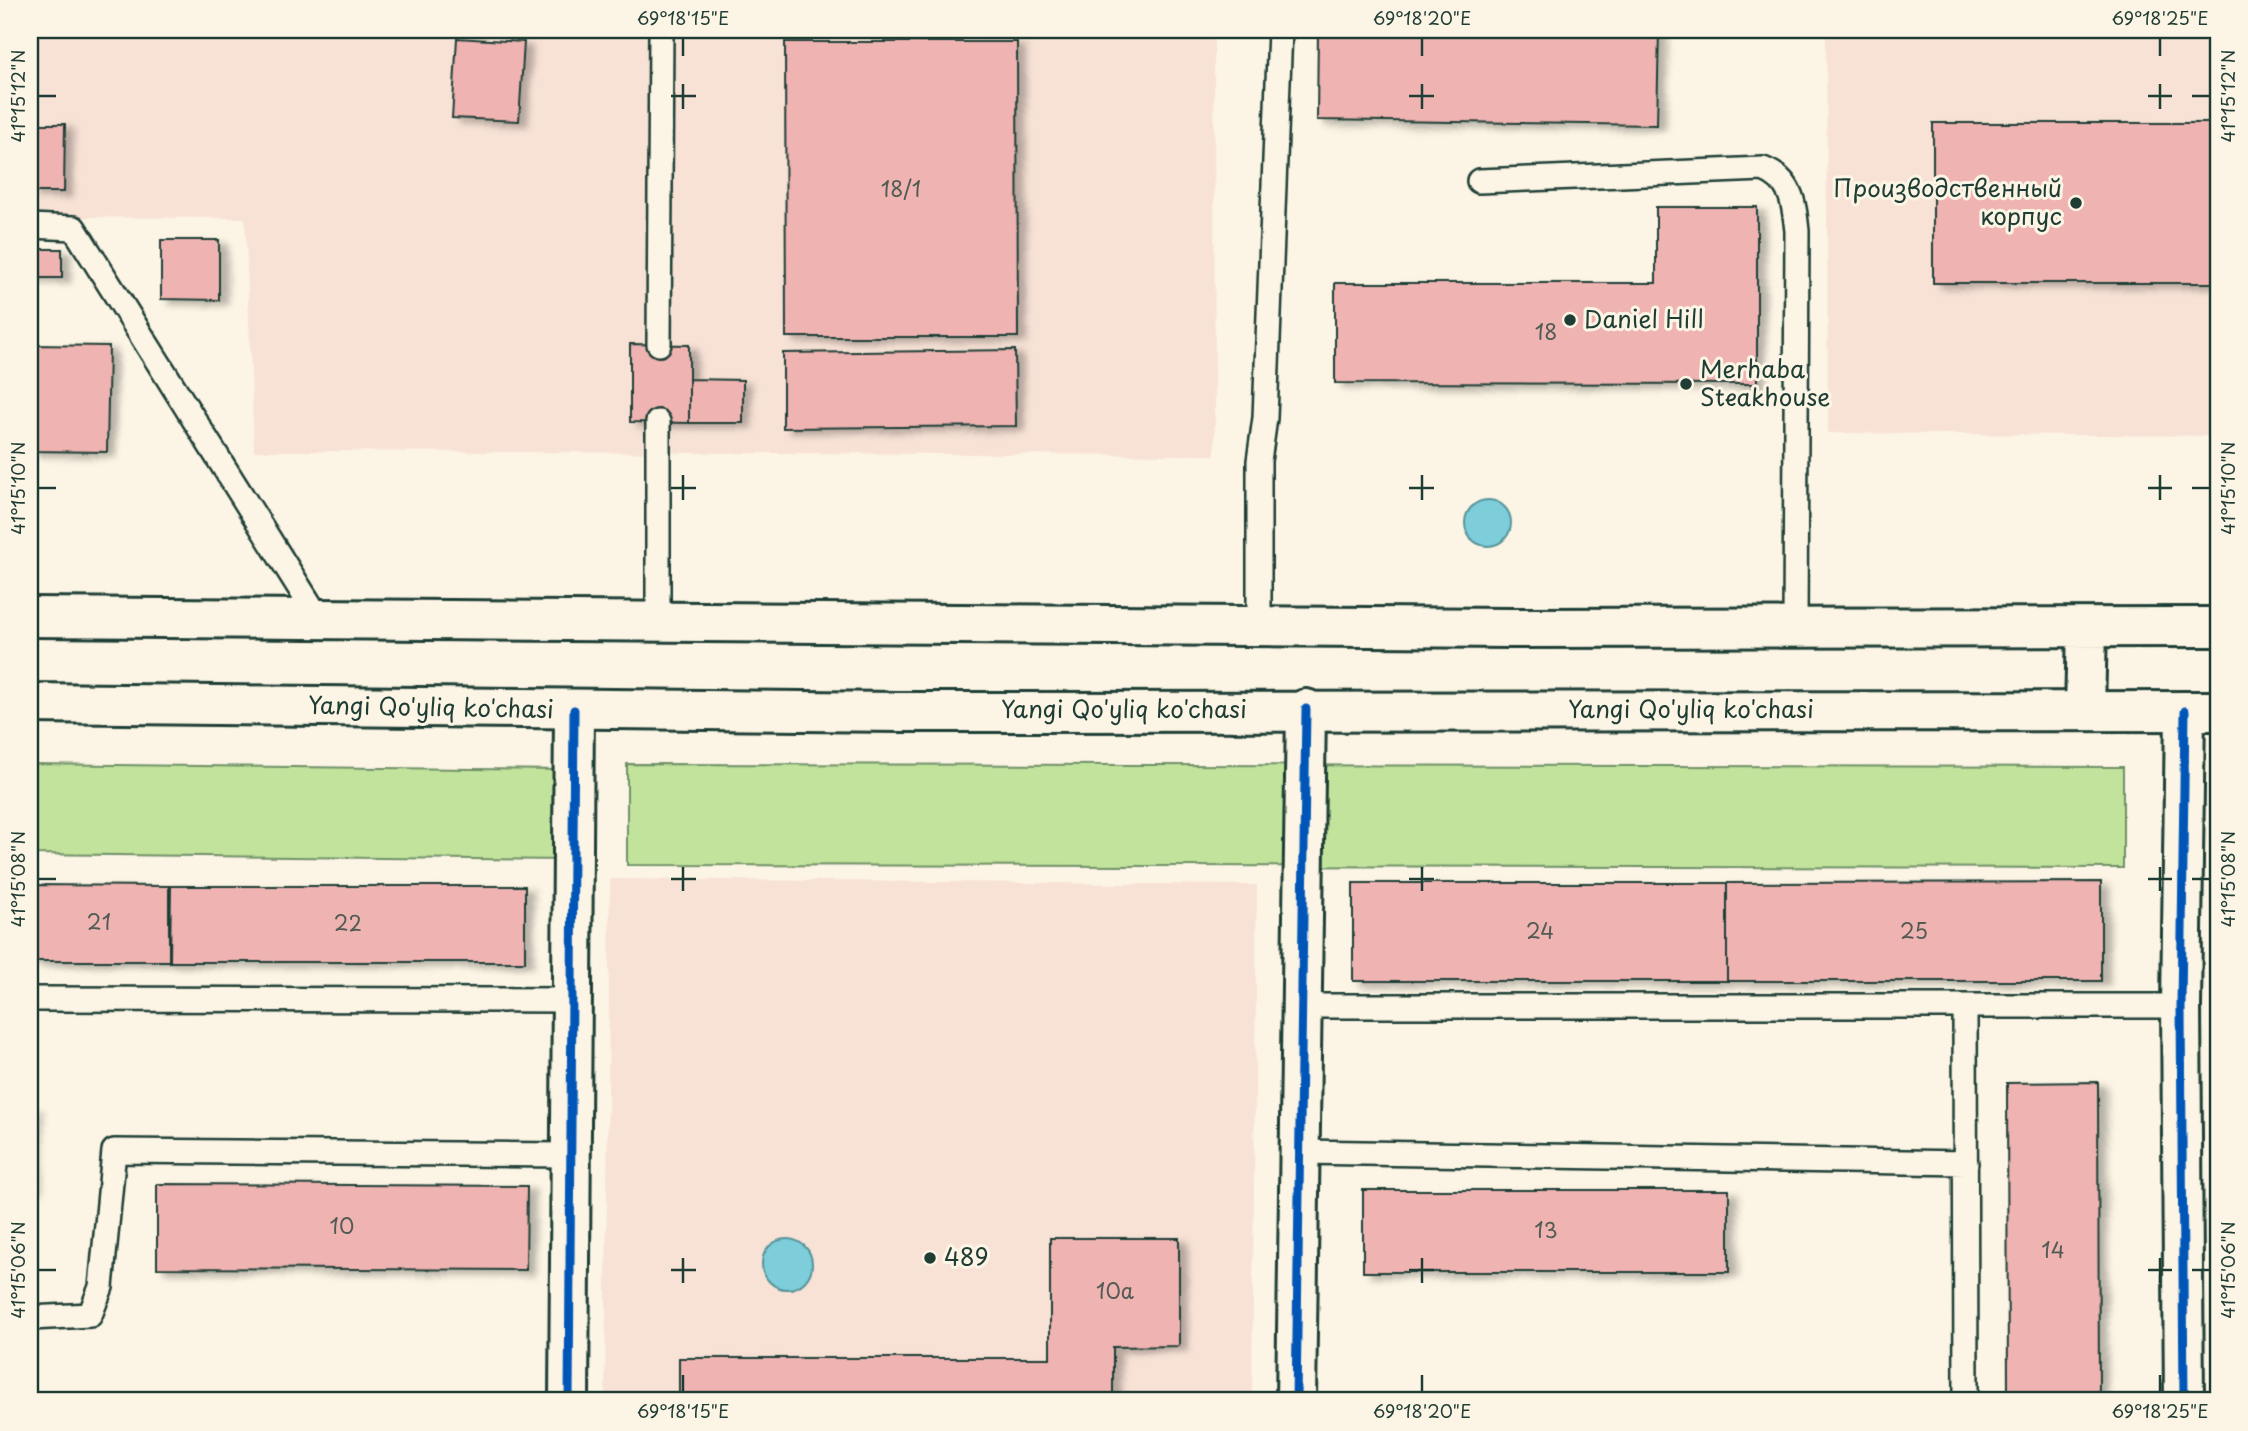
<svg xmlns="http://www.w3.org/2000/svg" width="2248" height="1431" font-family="'Playpen Sans',sans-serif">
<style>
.built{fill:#f8e2d6}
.green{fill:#c2e39c;stroke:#709068;stroke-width:2}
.water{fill:#7dcdda;stroke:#579398;stroke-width:2}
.building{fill:#efb4b2;stroke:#1f3d34;stroke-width:2;filter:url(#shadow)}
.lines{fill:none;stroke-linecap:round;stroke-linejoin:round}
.lane-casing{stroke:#1f3d34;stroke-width:28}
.street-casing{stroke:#1f3d34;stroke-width:44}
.secondary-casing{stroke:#1f3d34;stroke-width:44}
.lane{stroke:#fcf5e5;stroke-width:23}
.street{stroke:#fcf5e5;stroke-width:38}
.secondary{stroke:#fcf5e5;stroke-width:38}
.cycleway-casing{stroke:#fcf5e5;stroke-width:13}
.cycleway{stroke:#0057b8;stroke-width:9}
.ticks{fill:none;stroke:#1f3d34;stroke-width:2.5}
.poi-dot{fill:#1f3d34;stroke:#fcf5e5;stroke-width:2.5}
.labels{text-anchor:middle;stroke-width:6;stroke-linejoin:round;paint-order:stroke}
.number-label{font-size:21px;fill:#535b54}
.poi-label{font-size:24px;fill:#1f3d34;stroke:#fcf5e5;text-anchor:start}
.street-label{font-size:24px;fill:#1f3d34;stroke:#fcf5e5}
.neatline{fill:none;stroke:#1f3d34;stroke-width:2.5}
.ticks-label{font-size:18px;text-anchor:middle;fill:#1f3d34}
</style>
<defs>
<filter id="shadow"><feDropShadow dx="8" dy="4.5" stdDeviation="3.5" flood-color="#0004"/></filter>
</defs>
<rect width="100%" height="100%" fill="#fcf5e5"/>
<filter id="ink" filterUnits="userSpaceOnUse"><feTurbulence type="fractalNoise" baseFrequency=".0143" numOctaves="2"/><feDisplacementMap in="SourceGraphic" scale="14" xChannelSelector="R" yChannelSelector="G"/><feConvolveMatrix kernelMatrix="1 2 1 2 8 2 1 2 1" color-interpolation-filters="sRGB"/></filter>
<g filter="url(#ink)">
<path class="built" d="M30,30h1184l1,425 -961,-4 -9,-233 -215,-1z
M1826,30h392v406l-390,-3z
M610,879l647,6 -5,516h-647z"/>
<path class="green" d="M30,764l534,6 -1,90 -533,-6z
M627,764l1496,3v101l-1496,-3z"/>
<path class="water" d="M1465 523a23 23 0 1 1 46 0a23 23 0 1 1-46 0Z
M762 1264a25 25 0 1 1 50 0a25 25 0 1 1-50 0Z"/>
<path class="building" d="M1318,30h341l-2,95 -340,-5z
M457,38l67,4 -5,79 -67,-3z
M785,42h232l1,295h-232z
M1933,123h285v160h-285z
M30,124h35l-1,68h-34z
M1656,207h101v177l-422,-1v-100h321z
M161,240h58v60l-58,-1z
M30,249h32v29h-32z
M630,344l59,1v78l-59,-1z
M30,345l79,1 -2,106 -77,-1z
M1015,350l1,76 -233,2v-75z
M689,379l54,1v43h-54z
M2101,882v99h-374v-98z
M1353,883h374v98h-374z
M30,885l139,1v75h-139z
M171,886h354v76h-355z
M2098,1082l1,319h-91l-1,-318z
M30,1107h4l-1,81h-3z
M157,1184l370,2 -1,84 -369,-2z
M1363,1190h366v82h-366z
M1050,1238h129v108l-66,1v54h-434v-43h371z"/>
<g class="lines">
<g class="lane-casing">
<path id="lane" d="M1479,181l284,-12c29,11 31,34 34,62l-2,397
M30,226l44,2 245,391
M659,344l2,-314
M658,422v199
M1259,626v-165l6,-43 15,-388
M30,999l542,1
M1302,1006h879
M1965,1006l1,395
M1300,1152l666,11
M30,1318l60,-3 11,-28 13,-136 457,4"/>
</g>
<g class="street-casing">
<path id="street" d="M569,1401l5,-691
M1296,1401l10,-692
M2184,1401l-3,-395 4,-295"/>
</g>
<g class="secondary-casing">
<path id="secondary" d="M30,617l1481,11 707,-1
M30,703l869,9 1319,-1
M2085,710l2,-82"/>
</g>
<use href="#lane" class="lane"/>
<use href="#street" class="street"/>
<use href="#secondary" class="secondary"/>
<g class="cycleway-casing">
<path id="cycleway" d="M569,1401l5,-691
M1296,1401l10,-692
M2184,1401l-3,-395 4,-295"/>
</g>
<use href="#cycleway" class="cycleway"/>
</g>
</g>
<path class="ticks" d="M683,38v18M1422,38v18M2160,38v18M683,84v25M1422,84v25M2160,84v25M38,96h18M671,96h25M1409,96h25M2148,96h24M2192,96h18M683,475v25M1422,475v25M2160,475v25M38,488h18M671,488h25M1409,488h25M2148,488h24M2192,488h18M683,867v24M1422,867v24M2160,867v24M38,879h18M671,879h25M1409,879h25M2148,879h24M2192,879h18M683,1258v25M1422,1258v25M2160,1258v25M38,1270h18M671,1270h25M1409,1270h25M2148,1270h24M2192,1270h18M683,1375v17M1422,1375v17M2160,1375v17"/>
<g class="poi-dot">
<circle cx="2076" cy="203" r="7"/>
<circle cx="1570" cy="320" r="7"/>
<circle cx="1686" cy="384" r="7"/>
<circle cx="930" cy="1258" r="7"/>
</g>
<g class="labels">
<g class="number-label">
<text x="901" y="197">18/1</text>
<text x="1546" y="340">18</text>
<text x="99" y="930">21</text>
<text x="348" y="931">22</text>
<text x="1540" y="939">24</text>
<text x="1914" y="939">25</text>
<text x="342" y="1234">10</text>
<text x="1546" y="1238">13</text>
<text x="2053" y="1258">14</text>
<text x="1115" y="1299">10a</text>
</g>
<g class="poi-label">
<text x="2062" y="197" text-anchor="end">Производственный<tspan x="2062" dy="28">корпус</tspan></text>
<text x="1584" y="328">Daniel Hill</text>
<text x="1700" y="378">Merhaba<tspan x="1700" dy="28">Steakhouse</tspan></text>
<text x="944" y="1266">489</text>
</g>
<g class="street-label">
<text transform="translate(431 708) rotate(1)" y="8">Yangi Qo'yliq ko'chasi</text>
<text x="1124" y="718">Yangi Qo'yliq ko'chasi</text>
<text x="1691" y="718">Yangi Qo'yliq ko'chasi</text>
</g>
</g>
<rect width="2248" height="1431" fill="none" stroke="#fcf5e5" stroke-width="77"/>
<rect x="38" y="38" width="2172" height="1354" class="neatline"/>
<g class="ticks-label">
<text x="683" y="25">69°18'15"E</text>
<text x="1422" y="25">69°18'20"E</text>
<text x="2160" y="25">69°18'25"E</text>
<text transform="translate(19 96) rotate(-90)" y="6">41°15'12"N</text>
<text transform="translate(2229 96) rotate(-90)" y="6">41°15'12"N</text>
<text transform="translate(19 488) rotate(-90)" y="6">41°15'10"N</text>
<text transform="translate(2229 488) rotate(-90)" y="6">41°15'10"N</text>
<text transform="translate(19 879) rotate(-90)" y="6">41°15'08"N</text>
<text transform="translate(2229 879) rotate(-90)" y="6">41°15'08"N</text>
<text transform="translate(19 1270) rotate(-90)" y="6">41°15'06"N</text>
<text transform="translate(2229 1270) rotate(-90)" y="6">41°15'06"N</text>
<text x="683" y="1418">69°18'15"E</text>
<text x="1422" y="1418">69°18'20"E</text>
<text x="2160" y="1418">69°18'25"E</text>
</g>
</svg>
